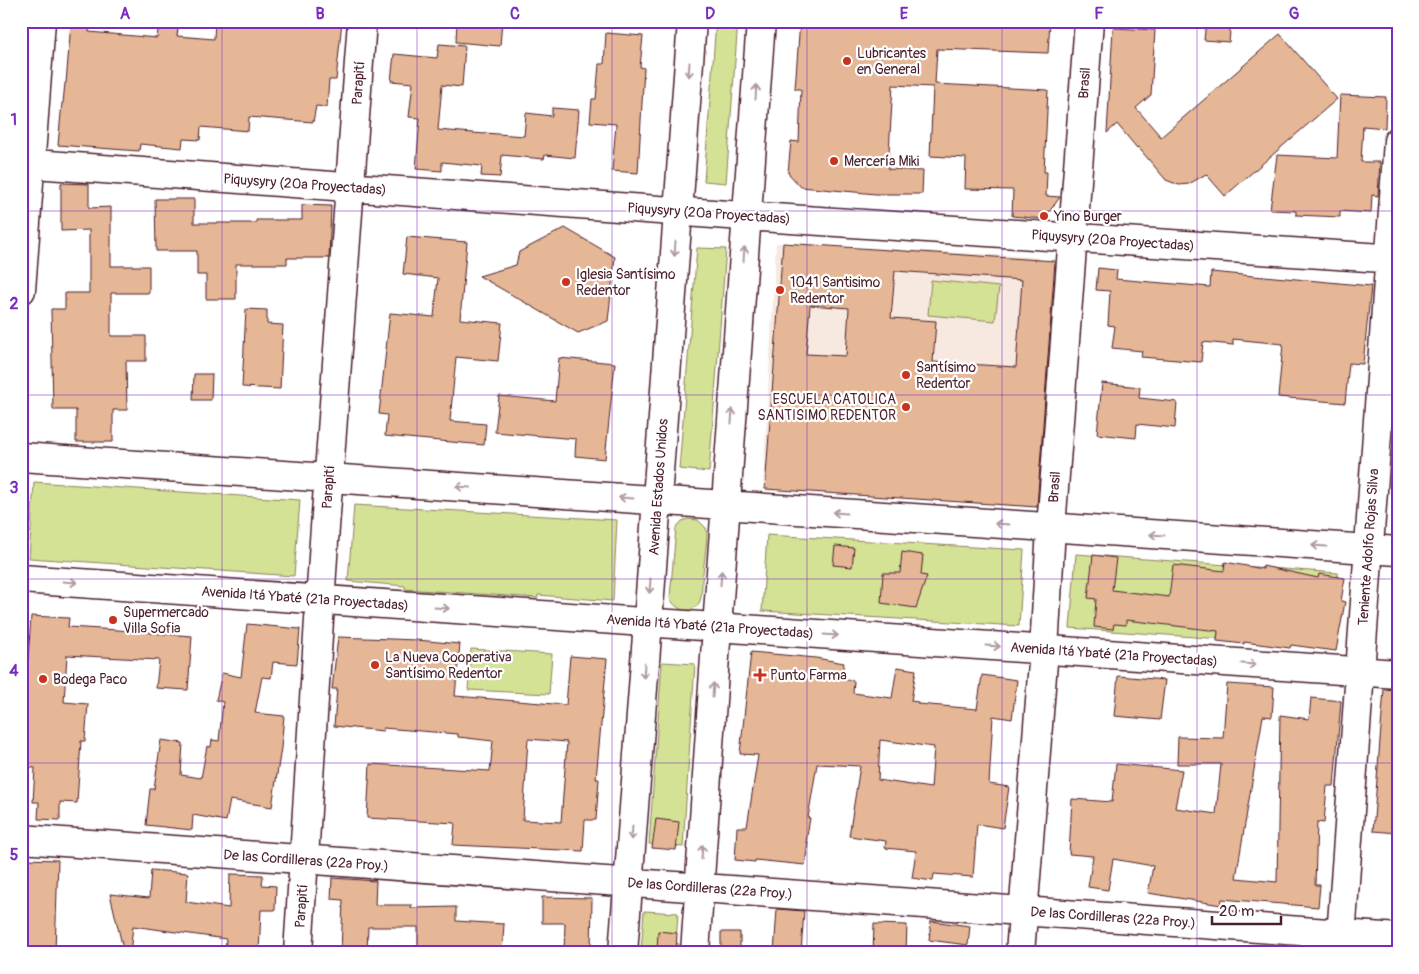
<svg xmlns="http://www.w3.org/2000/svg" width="1419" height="974" font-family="Pangolin,sans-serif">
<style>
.built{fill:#f7e9e0}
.green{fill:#d3e295;stroke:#8e8060}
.building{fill:#e5b796;stroke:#4a1f2b;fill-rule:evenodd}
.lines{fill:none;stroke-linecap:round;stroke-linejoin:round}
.minor-casing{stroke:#4a1f2b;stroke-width:31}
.secondary-casing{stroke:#4a1f2b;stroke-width:31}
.minor{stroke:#fff;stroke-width:28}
.secondary{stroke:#fff;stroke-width:28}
.oneway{stroke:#ae9aa0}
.grid{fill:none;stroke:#7b2cbf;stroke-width:1;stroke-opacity:0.55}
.poi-dot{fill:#c8321e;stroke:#fff;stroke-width:2}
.labels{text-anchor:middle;stroke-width:4.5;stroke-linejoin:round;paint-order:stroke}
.poi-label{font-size:14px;fill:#4a1f2b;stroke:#fff;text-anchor:start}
.street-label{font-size:14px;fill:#4a1f2b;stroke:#fff}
.neatline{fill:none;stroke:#7b2cbf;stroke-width:2}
.grid-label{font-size:16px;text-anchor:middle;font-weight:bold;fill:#7b2cbf}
</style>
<rect width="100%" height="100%" fill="#fff"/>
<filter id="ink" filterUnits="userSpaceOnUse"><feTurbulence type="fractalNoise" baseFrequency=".02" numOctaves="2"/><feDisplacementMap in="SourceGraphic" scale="10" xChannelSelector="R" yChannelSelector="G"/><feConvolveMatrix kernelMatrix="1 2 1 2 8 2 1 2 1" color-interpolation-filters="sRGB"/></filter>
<g filter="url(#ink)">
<path class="built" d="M776,243l260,14 12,11 -12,229 -273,-14z"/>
<path class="green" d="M716,21h22l-12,162 -22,-2z
M697,248l29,1 -17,223 -30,-3z
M931,280l68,7 -4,34 -67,-6z
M34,482l266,18 -6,76 -265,-18z
M354,505l263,15 -4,81 -75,-6v3l-133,-9v-3l-57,-5z
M688,519l10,1 8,8 1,6c-1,16 -3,31 -5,47 0,6 0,14 -2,20 -7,15 -26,10 -30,-4l6,-69 6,-7z
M767,535l257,15 -5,76 -257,-15z
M1076,554l262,19 -6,74 -262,-19z
M471,649l81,5 -3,40 -81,-4z
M662,662l33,2 -12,183 -34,-3z
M644,911l34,2 -2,30 3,1 -1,9h-37z"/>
<path class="building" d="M159,21h20l-2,15 37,3 1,-18h66l39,3v-3h22l-6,59h-7l-2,27 -11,-1 -3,16 -64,-5 -1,14 -47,-4 -1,13 -17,-1 -1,9 -42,-4 -1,7 -81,-6 4,-42h1l2,-20h1l5,-60 19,1 -1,8 68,6z
M457,21h45l-2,25 -44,-4z
M800,21h102v5l38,1 1,-6h109l-2,32 -111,-4 -2,35 113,6 -4,82h3l-1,24 14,1 -16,22 -32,-3 1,-26 -48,-1 1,-31 -36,-2 3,-69 -40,-2 -5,84 35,2 -1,23h-46l-75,-7 -13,-14 3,-32 8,1 2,-53h-6z
M1206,21h25l-2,21 -25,-2z
M1113,28l42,2 -4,65 -15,13 25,29 119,-103 57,65 -112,97 -19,-22 -17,10 -10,1 -13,-5 -28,-33 -1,1 -20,-24 -10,9z
M606,33l37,3 -3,31 4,1 -6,105 -26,-2 4,-47 -26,-2 2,-23h4l3,-35h5z
M439,44l26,2 -3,41 -20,-2 -4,45 47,4v-1l39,3 2,-23 26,3v-8l27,2 -4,48 -30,-3 -1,4 -42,-4 -2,22 -19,-1 1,-10 -40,-4v9l-26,-2 4,-51 -11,-1 4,-34 -22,-2 3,-27 43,4z
M1340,95l46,2 -1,31 -22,-2 -2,36h19l-2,34 -6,-1 -1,18 -31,-2v6l-44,-2v-4l-26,-1 7,-55 60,3z
M61,183l28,1v24l22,-1v59h38v27h-38v43h35v25h-20l1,49h-14v32h-37v-32h-23l-2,-101h14v-16h24v-63l-28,1z
M155,199h39v24h62v-3h46v-15l29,1 -2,52h-42v6h-51v35h-30v-24h-9v-24h-41z
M565,228l50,29 -7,64 -30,12 -99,-57 37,-11 3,-13z
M407,237l60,5 -7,77 42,4 -4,38 -42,-4 -6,64 36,3 -2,21 -99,-9 2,-21 -8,-1 11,-101 44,4 4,-39 -35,-4z
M783,243l272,18 -18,246 -272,-18zM895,271l127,9 -6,87 -83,-5 3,-41 -45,-3zM810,305l39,3 -3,48 -40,-2z
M1098,268l19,2 -1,9 94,8 1,-15 53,5v-1l107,10 -8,78 -14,-1 -4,40 -67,-6 5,-53 -50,-5v6l-30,-3 -2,20 -60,-5 1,-6 -30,-3 3,-22 -7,-1 2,-34 -14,-1z
M246,309l21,1v14l16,1 -3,64 -38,-2z
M559,358l56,5 -10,96 -30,-3 1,-17 -81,-7 4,-36 56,5z
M194,374h18l-1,26h-18z
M1102,383l38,4 -1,11 38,4 -2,26 -38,-4 -1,14 -39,-4z
M835,546l19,2 -2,19 -19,-2z
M902,552l21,3 -2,20 6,1 -11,32 -35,-5 2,-30h17z
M1093,555l23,3 -4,32 57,7 4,-32 51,6 1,-9 38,7v-3l55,12 1,-4 26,4 -4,23 4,1 -9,49 -45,-6 -1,3 -46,-6v2l-27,-3 1,-10 -92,-11v5l-12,-1 -1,5 -19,-2 2,-28 -8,-1z
M31,616l38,2 -1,9 82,5v1l42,3 -4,54 -32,-2 3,-28 -92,-5 -3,47 24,2 -3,37h-4l-4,62 -17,-1v18l-22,-1 1,-17h-6l2,-34 -14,-1v-108h7z
M247,624l53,5 -3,35 -24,-2 -2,16 -9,-1 -7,36 29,3 -3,32 -9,59 -42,-7 -4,21 -33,-6 -1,15 -46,-5 4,-36h4l7,-49 22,3 -2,32 20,3 6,-32 4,1 1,-7 7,1 4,-39 -7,-2 6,-27 19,4z
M338,637l79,3 43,4 -5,52 111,9 4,-49 37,3 -11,120h3l-3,41h-11l-2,31 -130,-6 2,-22 -88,-5 3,-54 120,7 3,-30 -35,-4v-3l-75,-6v3l-49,-5 3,-37h-5zM528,739l39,3 -6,80 -38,-2z
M751,652l65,6 28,5 -3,16 13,2 -1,12 39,5 5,-31 19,3 -5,31 7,1v2l59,5 5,-34 35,5 -5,39 -19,-3 -4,68 20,3 -6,41 -26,-4 -4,53 -39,-3 -1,7 -21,-3 4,-27 -31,-3 1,-7 -37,-5 11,-70 -43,-2 -9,54h2l-4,24h2l-3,23 -50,-5v2l-20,-2 2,-33h10l11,-72 -18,-1zM880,740l54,7 -3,41 -53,-8z
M1118,676l47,4 -5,40 -46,-4z
M1227,684l47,3 -2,30 -9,-1 -27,162 41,4 3,-167 29,4 2,-21 30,3 -7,85h-7l-3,37 -7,-1 -2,63h5l-2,22 -96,-8 -1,6 -73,-12 5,-27 -40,-7 -5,31 -20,-3 5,-31 -24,-2 3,-55 40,3 4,-38 66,6 -7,38 41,6 5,-50h-44l1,-27 45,1z
M1384,689l14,1v143l-25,-2z
M656,819l23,3 -3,28 -24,-2z
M25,859l33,1 -3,93h-33z
M151,870l37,3 -2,29 43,6 1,-34 33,1 -1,10 14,1 -1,24h-14l-2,43h-34l1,-14 -93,-13 -3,27h-6l-14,-59 39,4z
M332,878l44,3 -1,24h37l-1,3 45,-1v14l48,3 -2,29h-84v-26h-50l-1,26h-26l2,-53 -12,-1z
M542,897l50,1 -1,55 -27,-1 1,-29h-23z
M777,909l27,2 -3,42h-27z
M931,921l39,5 -2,19 -39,-5z
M874,924l33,1 -1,28h-33z
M658,931l19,2 -1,20h-19z
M721,932h19v21h-19z"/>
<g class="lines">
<g class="minor-casing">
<path id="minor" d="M21,163l692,51 685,45
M21,290l20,-269
M21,839l1377,99
M1340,951l58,-810
M298,953l26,-412 38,-520
M623,953l25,-331
M695,953l22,-326
M1020,953l24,-303 7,-122 38,-507"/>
</g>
<g class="secondary-casing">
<path id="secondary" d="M21,457l1377,94
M21,579l1377,95
M648,622l44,-601
M717,627l44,-606"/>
</g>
<use href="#minor" class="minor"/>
<use href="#secondary" class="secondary"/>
</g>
<defs><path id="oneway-shaft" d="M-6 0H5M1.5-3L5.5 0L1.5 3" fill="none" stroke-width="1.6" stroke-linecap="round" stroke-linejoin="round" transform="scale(1.25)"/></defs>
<g class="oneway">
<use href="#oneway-shaft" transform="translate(689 70) rotate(94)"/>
<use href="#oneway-shaft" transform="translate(756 92) rotate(-86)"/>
<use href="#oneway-shaft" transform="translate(675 249) rotate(94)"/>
<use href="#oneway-shaft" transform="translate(744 254) rotate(-86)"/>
<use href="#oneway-shaft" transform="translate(732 416) rotate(-86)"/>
<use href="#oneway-shaft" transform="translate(463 487) rotate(-176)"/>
<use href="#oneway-shaft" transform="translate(626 498) rotate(-176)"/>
<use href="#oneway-shaft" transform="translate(840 513) rotate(-176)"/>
<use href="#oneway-shaft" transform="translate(1002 524) rotate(-176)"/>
<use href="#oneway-shaft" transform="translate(1157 535) rotate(-176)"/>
<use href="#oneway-shaft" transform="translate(1319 546) rotate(-176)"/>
<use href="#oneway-shaft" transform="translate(721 578) rotate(-86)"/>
<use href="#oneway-shaft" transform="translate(70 582) rotate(4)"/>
<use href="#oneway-shaft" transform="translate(650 586) rotate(94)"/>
<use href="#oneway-shaft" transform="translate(442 608) rotate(4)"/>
<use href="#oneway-shaft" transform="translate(831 635) rotate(4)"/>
<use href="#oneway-shaft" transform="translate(993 646) rotate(4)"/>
<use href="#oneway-shaft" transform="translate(1249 664) rotate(4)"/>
<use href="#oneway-shaft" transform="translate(644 671) rotate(94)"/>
<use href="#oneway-shaft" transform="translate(713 690) rotate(-86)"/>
<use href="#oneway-shaft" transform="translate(632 833) rotate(94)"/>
<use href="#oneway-shaft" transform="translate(702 852) rotate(-86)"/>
</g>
</g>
<path class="grid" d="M222,21v932M417,21v932M612,21v932M807,21v932M1002,21v932M1197,21v932M21,211h1377M21,395h1377M21,579h1377M21,763h1377"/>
<g class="poi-dot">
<circle cx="847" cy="61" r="5"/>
<circle cx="834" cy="161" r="5"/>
<circle cx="1044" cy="216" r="5"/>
<circle cx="566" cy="282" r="5"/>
<circle cx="780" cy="290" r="5"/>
<circle cx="906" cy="375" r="5"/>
<circle cx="906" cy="407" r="5"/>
<circle cx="113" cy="620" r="5"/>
<circle cx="375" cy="665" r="5"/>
<path d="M757.5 667.5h5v5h5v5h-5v5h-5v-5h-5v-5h5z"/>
<circle cx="43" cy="679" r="5"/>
</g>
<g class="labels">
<g class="poi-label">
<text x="857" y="58">Lubricantes<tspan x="857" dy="16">en General</tspan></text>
<text x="844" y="166">Mercería Miki</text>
<text x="1054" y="221">Yino Burger</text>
<text x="576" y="279">Iglesia Santísimo<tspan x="576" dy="16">Redentor</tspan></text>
<text x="790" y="287">1041 Santisimo<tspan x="790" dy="16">Redentor</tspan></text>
<text x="916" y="372">Santísimo<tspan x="916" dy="16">Redentor</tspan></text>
<text x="896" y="404" text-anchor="end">ESCUELA CATOLICA<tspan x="896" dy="16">SANTISIMO REDENTOR</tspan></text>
<text x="123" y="617">Supermercado<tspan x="123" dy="16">Villa Sofia</tspan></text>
<text x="385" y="662">La Nueva Cooperativa<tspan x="385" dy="16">Santísimo Redentor</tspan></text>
<text x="770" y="680">Punto Farma</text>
<text x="53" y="684">Bodega Paco</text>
</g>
<g class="street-label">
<text transform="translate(358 83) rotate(-86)" y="5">Parapití</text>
<text transform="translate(1084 83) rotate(-86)" y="5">Brasil</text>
<text transform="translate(305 184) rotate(4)" y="5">Piquysyry (20ª Proyectadas)</text>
<text transform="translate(709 213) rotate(4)" y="5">Piquysyry (20ª Proyectadas)</text>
<text transform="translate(1113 240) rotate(4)" y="5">Piquysyry (20ª Proyectadas)</text>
<text transform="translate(328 487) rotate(-86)" y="5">Parapití</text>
<text transform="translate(658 487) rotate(-86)" y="5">Avenida Estados Unidos</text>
<text transform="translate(1054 487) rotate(-86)" y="5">Brasil</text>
<text transform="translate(1368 547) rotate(-86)" y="5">Teniente Adolfo Rojas Silva</text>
<text transform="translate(305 598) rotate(4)" y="5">Avenida Itá Ybaté (21ª Proyectadas)</text>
<text transform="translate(710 626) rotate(4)" y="5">Avenida Itá Ybaté (21ª Proyectadas)</text>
<text transform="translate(1114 654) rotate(4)" y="5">Avenida Itá Ybaté (21ª Proyectadas)</text>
<text transform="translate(306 860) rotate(4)" y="5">De las Cordilleras (22ª Proy.)</text>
<text transform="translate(710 888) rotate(4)" y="5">De las Cordilleras (22ª Proy.)</text>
<text transform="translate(301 906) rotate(-86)" y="5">Parapití</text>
<text transform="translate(1113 917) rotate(4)" y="5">De las Cordilleras (22ª Proy.)</text>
</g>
</g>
<rect width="1419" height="974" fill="none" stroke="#fff" stroke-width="55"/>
<path d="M1212 916v8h69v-8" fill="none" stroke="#4a1f2b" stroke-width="2.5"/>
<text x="1219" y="916" font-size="15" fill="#4a1f2b" stroke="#ffffff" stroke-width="4" paint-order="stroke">20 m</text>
<rect x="28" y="28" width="1364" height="918" class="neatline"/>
<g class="grid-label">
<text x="125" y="19">A</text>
<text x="320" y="19">B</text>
<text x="515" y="19">C</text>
<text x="710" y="19">D</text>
<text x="904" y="19">E</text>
<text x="1099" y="19">F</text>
<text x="1294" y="19">G</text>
<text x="14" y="125">1</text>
<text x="14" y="309">2</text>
<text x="14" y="493">3</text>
<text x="14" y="676">4</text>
<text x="14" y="860">5</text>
</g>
</svg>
